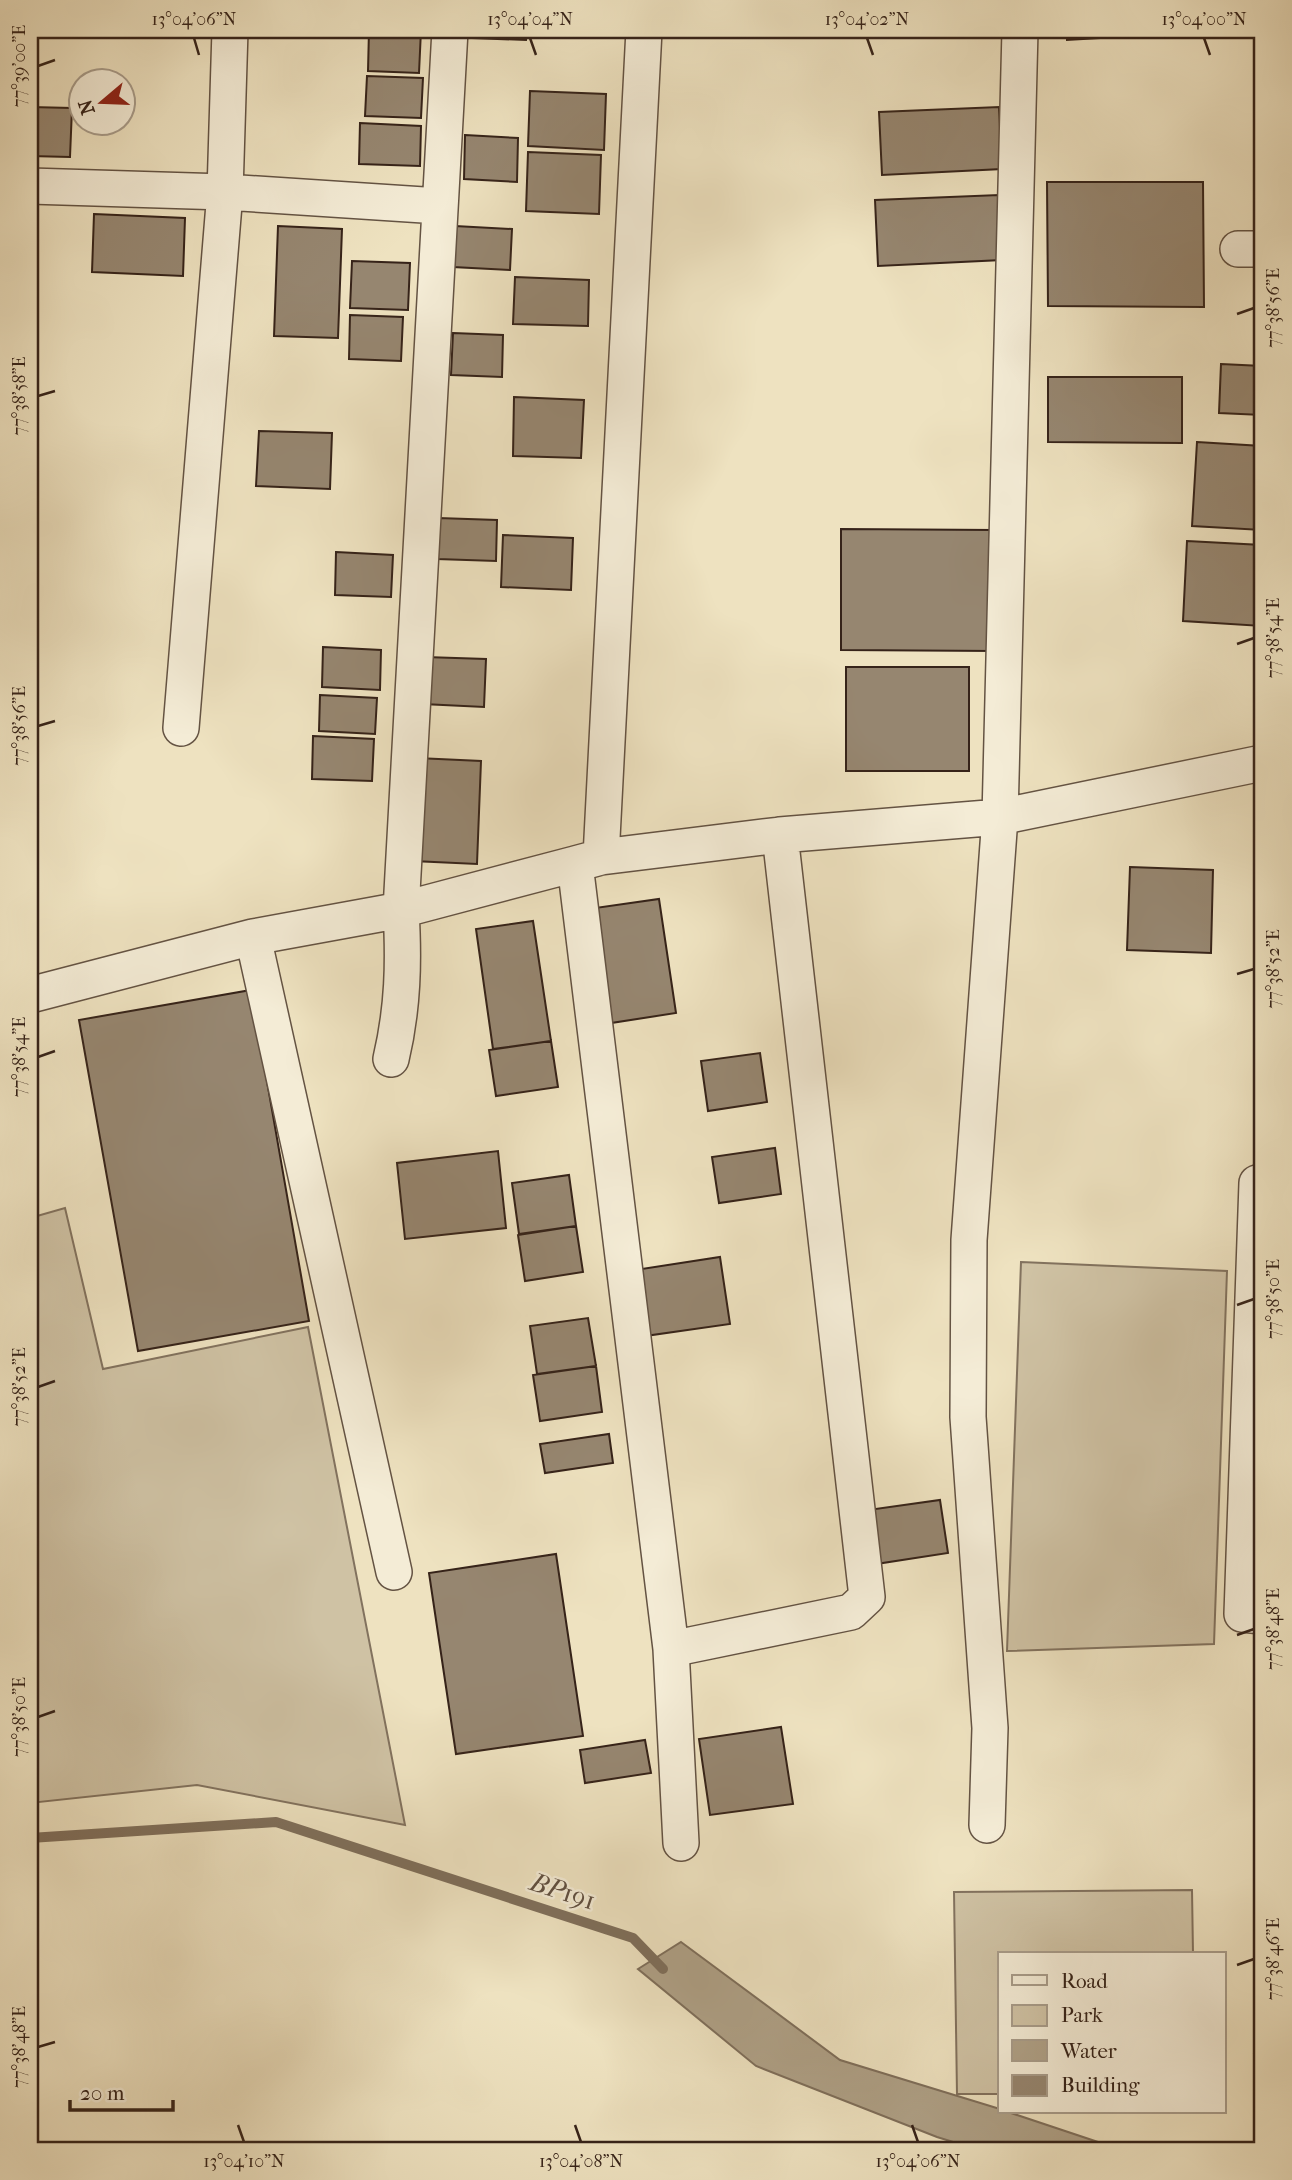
<svg xmlns="http://www.w3.org/2000/svg" width="1292" height="2180" font-family="'IM FELL French Canon',serif">
<style>
.green{fill:#cfc2a4;stroke:#82725e;stroke-width:2}
.water{fill:#afa187;stroke:#7f6f5b;stroke-width:2}
.lines{fill:none;stroke-linecap:round;stroke-linejoin:round}
.stream{stroke:#7f6f5b;stroke-width:10}
.building{fill:#968670;stroke:#362319;stroke-width:2}
.minor-casing{stroke:#645343;stroke-width:38}
.minor{stroke:#f4ecd6;stroke-width:35}
.ticks{fill:none;stroke:#362319;stroke-width:2.5}
.labels{text-anchor:middle;stroke-width:5;stroke-linejoin:round;paint-order:stroke}
.water-label{font-size:26px;font-style:italic;fill:#604f40;stroke:#f4ecd6}
.neatline{fill:none;stroke:#362319;stroke-width:2.5}
.ticks-label{font-size:18px;text-anchor:middle;fill:#362319}
</style>
<rect width="100%" height="100%" fill="#eee2c0"/>
<filter id="stains"><feTurbulence type="fractalNoise" baseFrequency=".00286" numOctaves="4"/><feColorMatrix values="0 0 0 0 .2 0 0 0 0 .09 0 0 0 0 .02 0 0 0 .5 -.17"/></filter>
<radialGradient id="worn" r=".72"><stop offset=".6" stop-color="#630" stop-opacity="0"/><stop offset="1" stop-color="#630" stop-opacity=".3"/></radialGradient>
<path class="green" d="M65,1208l38,161 205,-42 97,498 -208,-40 -167,18v-585z
M1021,1262l206,9 -13,373 -207,7z
M1192,1890l1,64h-193v140h-43l-3,-202z"/>
<path class="water" d="M681,1942l159,118 160,49v3h8l114,38h-143l-42,-13 -181,-71 -118,-97z"/>
<g class="lines">
<path class="stream" d="M30,1838l246,-16 357,116 30,31"/>
</g>
<path class="building" d="M369,30h52l-2,43 -51,-2z
M473,30h54l-1,10 -53,-2z
M1067,30h153v1l-153,9z
M367,76l56,2 -2,40 -56,-2z
M530,91l76,3 -2,56 -76,-4z
M30,107l42,1 -2,49 -40,-1z
M999,107l3,62 -120,6 -3,-63z
M360,123l61,3 -1,40 -61,-2z
M465,135l53,3 -1,44 -53,-3z
M528,152l73,3 -2,59 -73,-3z
M1047,182h156l1,125 -156,-1z
M999,195l3,65 -124,6 -3,-66z
M94,214l91,4 -2,58 -91,-4z
M278,226l64,3 -4,109 -64,-2z
M455,226l57,3 -2,41 -57,-3z
M352,261l58,2 -2,47 -58,-2z
M515,277l74,3 -1,46 -75,-2z
M350,315l53,2 -2,44 -52,-2z
M453,333l50,2 -1,42 -51,-2z
M1221,364l41,2v49l-43,-2z
M1048,377h134v66l-134,-1z
M514,397l70,3 -3,58 -68,-2z
M259,431l73,2 -2,56 -74,-3z
M1197,442l65,4v84l-70,-4z
M438,518l59,2 -1,41 -59,-2z
M841,529l154,1v121l-154,-1z
M503,535l70,3 -2,52 -70,-3z
M1187,541l75,4v81l-79,-5z
M336,552l57,3 -2,42 -56,-2z
M30,577h2l-2,53z
M323,647l58,3 -1,40 -58,-3z
M425,657l61,2 -2,48 -61,-3z
M846,667h123v104h-123z
M320,695l57,3 -2,36 -56,-3z
M313,736l61,3 -2,42 -60,-2z
M417,758l64,3 -4,103 -64,-3z
M1130,867l83,3 -2,83 -84,-3z
M659,899l17,114 -65,10 -16,-115z
M533,921l18,120 -58,8 -17,-120z
M251,990l58,331 -171,30 -59,-331z
M551,1041l7,46 -62,9 -7,-46z
M760,1053l7,49 -59,9 -7,-50z
M775,1148l6,46 -62,9 -7,-46z
M498,1151l8,77 -101,11 -8,-76z
M569,1175l7,51 -57,8 -7,-51z
M576,1226l7,46 -58,9 -7,-46z
M720,1257l10,67 -85,12 -10,-66z
M588,1318l8,48 -59,8 -7,-48z
M596,1366l6,46 -62,9 -7,-46z
M609,1434l4,29 -68,10 -5,-29z
M940,1500l8,53 -72,11 -8,-54z
M1262,1517v79l-6,-1z
M556,1554l27,182 -127,18 -27,-181z
M781,1727l12,77 -83,11 -11,-76z
M645,1740l6,33 -66,10 -5,-33z
M1262,1938v116l-8,-1z"/>
<g class="lines">
<g class="minor-casing">
<path id="minor" d="M1020,30l-20,787 262,-54
M30,186l195,6 214,14
M1238,249h24
M181,728l44,-536 5,-162
M601,857l43,-827
M575,864l26,-7 179,-22 220,-18 -31,423 -1,177 22,311 -3,97
M253,937l141,635
M30,995l223,-58 148,-27 174,-46 96,785 10,194
M391,1059c12,-51 13,-97 10,-149l49,-880
M1262,1183h-5l-15,431 20,2
M671,1649l180,-37 16,-15 -87,-762"/>
</g>
<use href="#minor" class="minor"/>
</g>
<path class="ticks" d="M194,38l5,17M530,38l6,17M867,38l6,17M1204,38l6,17M38,66l17,-6M1237,314l17,-6M38,396l17,-5M1237,644l17,-6M38,726l17,-5M1237,974l17,-5M38,1057l17,-6M1237,1305l17,-6M38,1387l17,-6M1237,1635l17,-6M38,1717l17,-6M1237,1965l17,-6M38,2047l17,-5M238,2125l6,17M575,2125l6,17M912,2125l6,17"/>
<g class="labels">
<g class="water-label">
<text transform="translate(563 1891) rotate(18)" y="9">BP191</text>
</g>
</g>
<rect width="1292" height="2180" fill="none" stroke="#eee2c0" stroke-width="77"/>
<rect x="998" y="1952" width="228" height="161" fill="#f4ecd6" stroke="#a89c8a" stroke-width="2"/>
<rect x="1012" y="1975" width="35" height="10" fill="#f4ecd6" stroke="#a89c8a" stroke-width="2"/>
<text x="1061" y="1988" font-size="21" fill="#362319">Road</text>
<rect x="1012" y="2005" width="35" height="21" fill="#cfc2a4" stroke="#a89c8a" stroke-width="2"/>
<text x="1061" y="2022" font-size="21" fill="#362319">Park</text>
<rect x="1012" y="2040" width="35" height="21" fill="#afa187" stroke="#a89c8a" stroke-width="2"/>
<text x="1061" y="2058" font-size="21" fill="#362319">Water</text>
<rect x="1012" y="2075" width="35" height="21" fill="#968670" stroke="#a89c8a" stroke-width="2"/>
<text x="1061" y="2092" font-size="21" fill="#362319">Building</text>
<g transform="translate(102 102) rotate(251)"><circle r="33" fill="#f4ecd6" stroke="#a89c8a" stroke-width="2"/>
<path d="M0-5L12 26L0 18L-12 26Z" fill="#8f2418"/>
<text y="-10" font-size="19" font-weight="bold" text-anchor="middle" fill="#362319">N</text>
</g>
<path d="M70 2100v10h103v-10" fill="none" stroke="#362319" stroke-width="3.5"/>
<text x="80" y="2100" font-size="21" fill="#362319" stroke="#f4ecd6" stroke-width="5" paint-order="stroke">20 m</text>
<rect x="38" y="38" width="1216" height="2104" class="neatline"/>
<g class="ticks-label">
<text x="194" y="25">13°04'06"N</text>
<text x="530" y="25">13°04'04"N</text>
<text x="867" y="25">13°04'02"N</text>
<text x="1204" y="25">13°04'00"N</text>
<text transform="translate(19 66) rotate(-90)" y="6">77°39'00"E</text>
<text transform="translate(1273 308) rotate(-90)" y="6">77°38'56"E</text>
<text transform="translate(19 396) rotate(-90)" y="6">77°38'58"E</text>
<text transform="translate(1273 638) rotate(-90)" y="6">77°38'54"E</text>
<text transform="translate(19 726) rotate(-90)" y="6">77°38'56"E</text>
<text transform="translate(1273 969) rotate(-90)" y="6">77°38'52"E</text>
<text transform="translate(19 1057) rotate(-90)" y="6">77°38'54"E</text>
<text transform="translate(1273 1299) rotate(-90)" y="6">77°38'50"E</text>
<text transform="translate(19 1387) rotate(-90)" y="6">77°38'52"E</text>
<text transform="translate(1273 1629) rotate(-90)" y="6">77°38'48"E</text>
<text transform="translate(19 1717) rotate(-90)" y="6">77°38'50"E</text>
<text transform="translate(1273 1959) rotate(-90)" y="6">77°38'46"E</text>
<text transform="translate(19 2047) rotate(-90)" y="6">77°38'48"E</text>
<text x="244" y="2167">13°04'10"N</text>
<text x="581" y="2167">13°04'08"N</text>
<text x="918" y="2167">13°04'06"N</text>
</g>
<rect width="100%" height="100%" filter="url(#stains)"/>
<rect width="100%" height="100%" fill="url(#worn)"/>
</svg>
